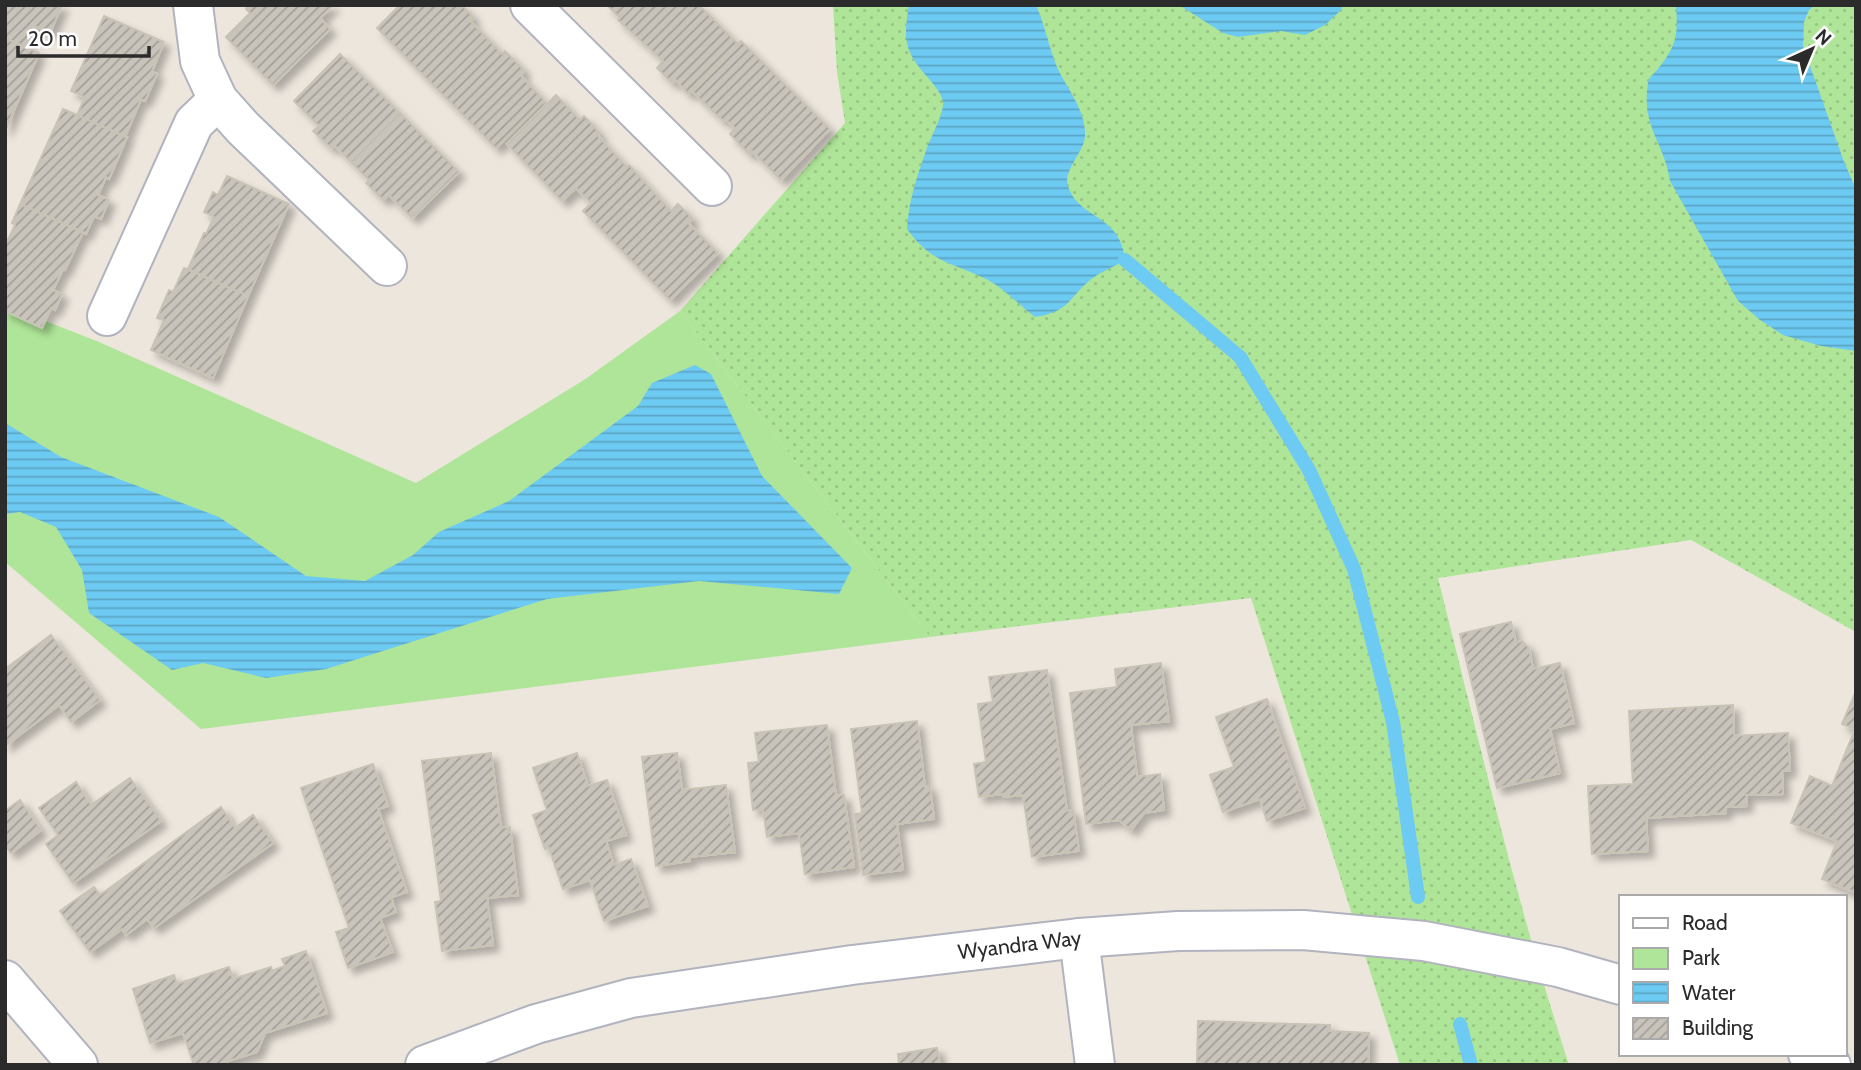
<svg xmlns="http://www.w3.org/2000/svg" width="1861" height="1070" font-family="Cabin,sans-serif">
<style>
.grass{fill:url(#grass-dots)}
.park{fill:#afe598}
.water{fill:url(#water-rules)}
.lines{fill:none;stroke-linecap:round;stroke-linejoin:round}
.stream{stroke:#6dcaf2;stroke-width:14}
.building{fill:url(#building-hatch);stroke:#c9c3b6;stroke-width:2;filter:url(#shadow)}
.minor-casing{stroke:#b1b3bf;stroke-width:42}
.minor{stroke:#fff;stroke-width:38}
.labels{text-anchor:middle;stroke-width:5;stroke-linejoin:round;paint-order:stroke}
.street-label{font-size:21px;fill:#2b2b2b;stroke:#fff}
</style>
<defs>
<pattern id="grass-dots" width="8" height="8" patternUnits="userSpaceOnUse" patternTransform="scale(1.75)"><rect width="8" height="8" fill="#afe598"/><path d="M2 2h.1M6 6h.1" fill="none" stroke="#97c583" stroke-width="1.8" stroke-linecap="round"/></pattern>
<pattern id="water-rules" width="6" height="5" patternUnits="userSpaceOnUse" patternTransform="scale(1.75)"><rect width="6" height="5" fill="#6dcaf2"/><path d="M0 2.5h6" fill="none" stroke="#5aa4c4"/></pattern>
<pattern id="building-hatch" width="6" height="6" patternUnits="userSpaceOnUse" patternTransform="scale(1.75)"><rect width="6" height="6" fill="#c9c4bb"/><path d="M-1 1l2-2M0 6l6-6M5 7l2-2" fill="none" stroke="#a39f98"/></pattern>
<filter id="shadow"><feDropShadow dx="6" dy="6" stdDeviation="3.5" flood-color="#0004"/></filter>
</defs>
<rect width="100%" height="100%" fill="#ede6dd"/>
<path class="grass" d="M833,5h1023v627l-165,-92 -253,38c41,163 79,327 131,487h-169l-149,-467 -321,39 -250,-326 165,-188 -8,-51z"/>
<path class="park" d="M5,305l94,37 317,141 168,-103 96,-69 250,326 -729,92 -196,-167z"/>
<path class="water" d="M909,5h127c9,21 13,42 21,62 10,22 29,43 28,69 -1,17 -22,33 -17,50 10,33 53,28 57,74 -11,7 -25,12 -35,20 -22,19 -21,32 -55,37 -16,-12 -29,-27 -47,-37 -35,-18 -55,-15 -81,-51 1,-26 10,-53 19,-78 4,-13 19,-39 17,-50 -2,-8 -9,-16 -14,-22 -25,-28 -26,-38 -20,-74z
M1179,5h163l-1,5 -16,15 -20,10 -24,-4 -43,6 -15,-4z
M1676,5h139l-6,5 -5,12 -1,24 40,113 11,26 2,166 -35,-5 -38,-11 -23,-15 -22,-19 -68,-120c-6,-40 -29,-53 -22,-98 1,-7 5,-8 9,-13 20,-25 21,-34 19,-65z
M695,365l16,9 51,102 90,92 -13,26 -140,-13 -152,18 -221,70 -60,9 -63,-15 -31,7 -83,-57 -7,-43 -26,-43 -36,-15 -15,2v-91l56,34 158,60 87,59 59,5 48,-26 26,-23 70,-31 129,-95 14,-23z"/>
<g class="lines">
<path class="stream" d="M1125,260l115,97 69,113 45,99 39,153 25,175
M1460,1024l11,41"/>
</g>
<path class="building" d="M5,5h57l-12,28 -15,-7 -9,21 -21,-9z
M249,5h84l-13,13 10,11 -57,56 -47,-48 24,-24 -4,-4z
M400,5h62l12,13 -4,3 16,16 -51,50 -58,-59z
M607,5h25l-12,13z
M632,5h67l39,39 -50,50 -12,-14 -4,3 -15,-15 6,-7 -45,-41z
M104,16l60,26 -12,29 5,3 -12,27 -4,-2 -16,38 -48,-22 8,-18 -14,-6z
M486,37l16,17 3,-3 19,19 -3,6 23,24 -48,48 -61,-61z
M5,38l34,15 -34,78z
M741,41l89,88 -49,51 -29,-29 -3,3 -19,-20 5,-6 -10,-9 -2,2 -31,-30z
M340,54l61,60 -49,49 -18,-18 -3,3 -18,-17 6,-5 -25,-25z
M556,95l24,25 4,-4 16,17 -3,2 30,32 -36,36 -15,-15 -14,13 -55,-57z
M63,109l64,28 -18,42 -3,-2 -8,18 11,5 -8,19 -7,-3 -8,18 -66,-30z
M401,114l58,58 -47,46 -23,-23 -6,5 -17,-17 3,-3 -17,-17z
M629,165l42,46 7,-7 15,15 -5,4 30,30 -48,47 -87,-89z
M227,176l62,28 -41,92 -60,-27 16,-36 2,1 8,-17 -10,-5 9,-20 5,3z
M20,204l63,28 -18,38 -2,-1 -10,21 9,4 -7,16 -4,-2 -9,20 -37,-17v-65l10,-21 -3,-2z
M184,268l64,28 -35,82 -62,-28 13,-30 -7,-2 12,-28 4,2z
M1511,622l5,21 6,-2 7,7 4,21 27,-6 14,60 -24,6 10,44 -63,15 -37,-154z
M51,635l49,65 -29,22 -12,-17 -54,41v-77z
M1161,663l8,58 -38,4 6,52 23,-3 4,36 -20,3 -13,17 -12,-10 -33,4 -16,-131 47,-6 -2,-18z
M1047,670l20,141 6,-1 6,41 -47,6 -9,-62 -20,2v-3l-24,3 -5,-33 12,-2 -8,-58 15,-2 -4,-25z
M1856,691v202l-34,-14 15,-38 -46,-18 19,-47 22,10 23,-57 -13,-5z
M1267,699l38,109 -38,13 -7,-22 -37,13 -13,-37 24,-8 -18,-50z
M1733,705l1,31 54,-3 2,38h-8l1,23 -37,1 1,11 -21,1v6l-80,5 2,33 -56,3 -4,-68 45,-2 -4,-73z
M917,721l8,66 5,-1 4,33 -37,5 6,46 -40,5 -8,-61 7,-1 -11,-84z
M827,725l9,71 8,-1 10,72 -49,7 -6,-41 -32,4 -4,-28 -10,1 -5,-47 11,-1 -4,-29z
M491,753l10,75 9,-1 8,68 -31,3 6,47 -51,6 -7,-49 6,-1 -19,-140z
M577,753l11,33 19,-6 19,55 -20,6 8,24 17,-6 17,47 -44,15 -14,-41 -27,9 -14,-41 -4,1 -12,-34 14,-5 -14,-42z
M677,753l5,37 44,-5 9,67 -46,5 1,4 -34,5 -14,-109z
M373,764l15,42 -10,3 29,83 -16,5 5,15 -16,6 13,34 -45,16 -12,-36 13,-4 -48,-140z
M130,778l31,43 -88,62 -27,-39 12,-9 -19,-27 37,-26 15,23z
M20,800l21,30 -30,23 -6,-8v-34z
M221,807l14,21 18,-13 20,28 -119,85 -7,-9 -21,16 -4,-6 -32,23 -30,-41 34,-24 6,8z
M306,951l21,62 -62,20 -8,19 -41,13h-22l-11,-32 -33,10 -17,-54 41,-14 3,9 52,-17 4,12 38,-12 1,4 13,-5 -3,-7z
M1198,1021l132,4v6l39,2 -1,32h-171z
M937,1048l3,17h-41l-1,-11z"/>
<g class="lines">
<g class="minor-casing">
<g id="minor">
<path d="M193,5l7,56 18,39 25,28 144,138"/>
<path d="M530,5l182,181"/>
<path d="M107,316l87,-193 24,-23"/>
<path d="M1079,938l16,127"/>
<path d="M5,980l73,85"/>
<path d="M1808,1054l23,11"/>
<path id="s1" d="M425,1065l111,-41 95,-26 221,-33 227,-27 99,-7 125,-1 121,11 134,26 63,18"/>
</g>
</g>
<use href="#minor" class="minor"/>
</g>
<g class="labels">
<g class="street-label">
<text dy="7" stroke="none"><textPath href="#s1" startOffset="609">Wyandra Way</textPath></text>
</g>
</g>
<rect width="1861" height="1070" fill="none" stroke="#2b2b2b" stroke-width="14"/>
<rect x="1619" y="895" width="228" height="161" fill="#ffffff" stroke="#aaaaaa" stroke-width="2"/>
<rect x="1633" y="918" width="35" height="10" fill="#ffffff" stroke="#aaaaaa" stroke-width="2"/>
<text x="1682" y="930" font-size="21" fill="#2b2b2b">Road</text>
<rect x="1633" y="948" width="35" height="21" fill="#afe598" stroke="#aaaaaa" stroke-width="2"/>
<text x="1682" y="965" font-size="21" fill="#2b2b2b">Park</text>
<rect x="1633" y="982" width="35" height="21" fill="url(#water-rules)" stroke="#aaaaaa" stroke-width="2"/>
<text x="1682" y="1000" font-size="21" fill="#2b2b2b">Water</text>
<rect x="1633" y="1018" width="35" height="21" fill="url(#building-hatch)" stroke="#aaaaaa" stroke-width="2"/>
<text x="1682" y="1035" font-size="21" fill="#2b2b2b">Building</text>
<g transform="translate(1812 49) rotate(44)" stroke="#ffffff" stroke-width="5" paint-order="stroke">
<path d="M0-5L12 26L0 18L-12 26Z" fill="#2b2b2b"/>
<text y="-10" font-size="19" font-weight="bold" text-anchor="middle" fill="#2b2b2b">N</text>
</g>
<path d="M18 46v10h131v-10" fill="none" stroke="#2b2b2b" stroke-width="3.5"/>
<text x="28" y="46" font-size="21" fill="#2b2b2b" stroke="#ffffff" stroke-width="5" paint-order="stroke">20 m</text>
</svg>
